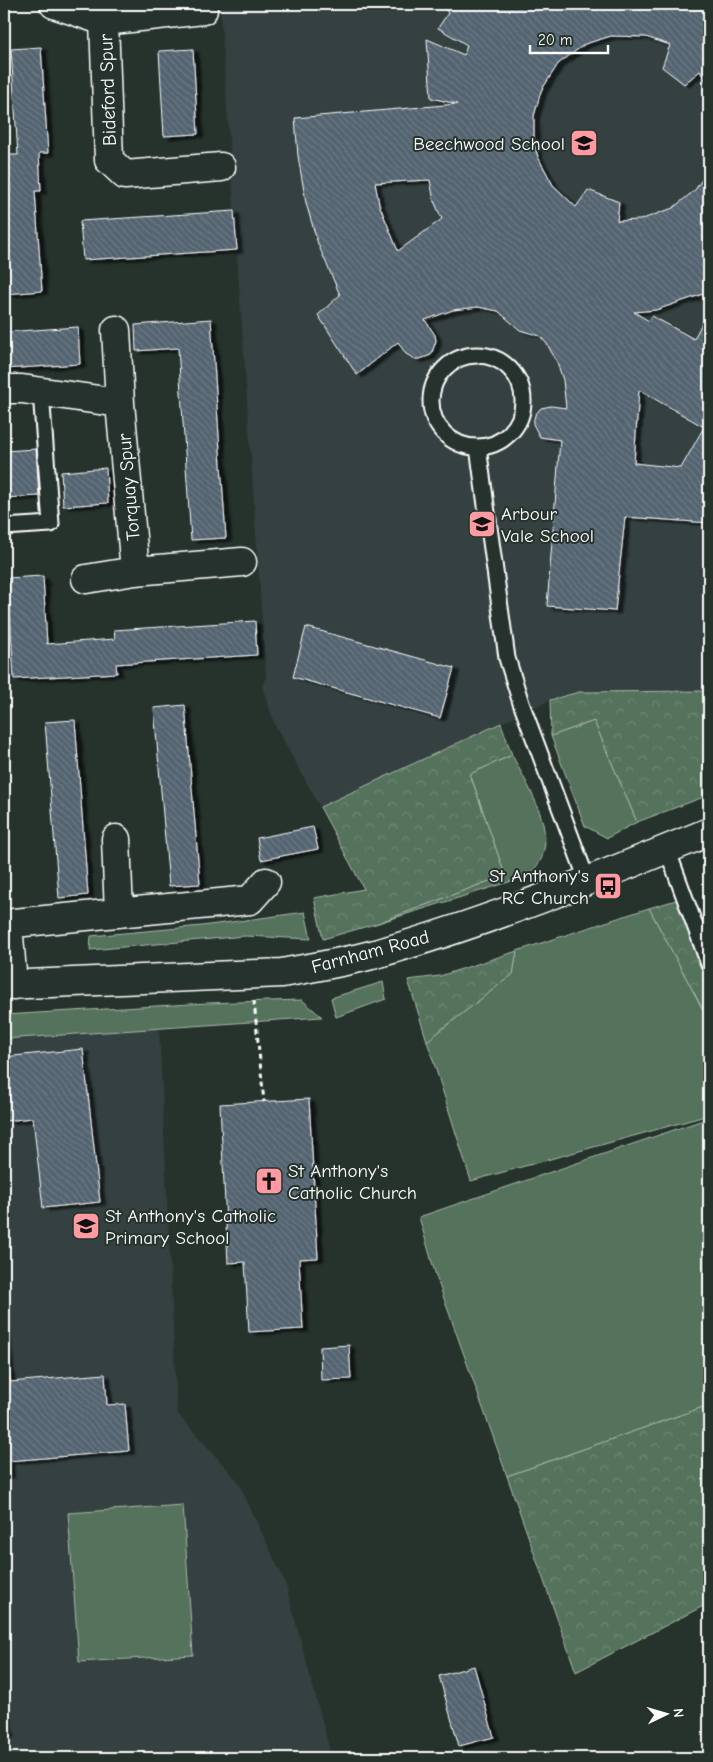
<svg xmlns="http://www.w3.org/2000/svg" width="713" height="1762" font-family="'Comic Neue',sans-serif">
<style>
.built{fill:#344141}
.grass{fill:#54725b;stroke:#aab8ad}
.forest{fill:url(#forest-crowns);stroke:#aab8ad}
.building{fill:url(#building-back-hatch);stroke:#fff;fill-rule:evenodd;filter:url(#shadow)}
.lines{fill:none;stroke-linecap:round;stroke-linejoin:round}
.service-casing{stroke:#fff;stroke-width:19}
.minor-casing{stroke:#fff;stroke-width:31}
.primary-casing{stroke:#fff;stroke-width:31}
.path{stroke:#fff;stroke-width:3;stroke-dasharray:5 4;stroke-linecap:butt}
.service{stroke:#26332d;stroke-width:15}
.minor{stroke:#26332d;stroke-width:28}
.primary{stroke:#26332d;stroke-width:28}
.labels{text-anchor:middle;stroke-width:4;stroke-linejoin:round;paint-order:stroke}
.street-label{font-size:19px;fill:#fff;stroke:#26332d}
.poi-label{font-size:19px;fill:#fff;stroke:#26332d;text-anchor:start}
</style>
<defs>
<pattern id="forest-crowns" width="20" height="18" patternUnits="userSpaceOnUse" patternTransform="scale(1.25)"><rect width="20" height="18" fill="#54725b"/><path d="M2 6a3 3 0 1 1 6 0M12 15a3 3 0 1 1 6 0" fill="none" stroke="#6e8774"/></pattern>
<pattern id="building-back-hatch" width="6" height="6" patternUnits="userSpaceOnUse" patternTransform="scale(1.25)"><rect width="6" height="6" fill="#536370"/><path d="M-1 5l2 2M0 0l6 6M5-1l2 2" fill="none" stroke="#6d7a85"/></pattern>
<filter id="shadow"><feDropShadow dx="5.5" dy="3" stdDeviation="1" flood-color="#0009"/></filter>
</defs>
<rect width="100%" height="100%" fill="#26332d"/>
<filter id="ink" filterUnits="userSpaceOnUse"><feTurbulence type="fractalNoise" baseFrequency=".02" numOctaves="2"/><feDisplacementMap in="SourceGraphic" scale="10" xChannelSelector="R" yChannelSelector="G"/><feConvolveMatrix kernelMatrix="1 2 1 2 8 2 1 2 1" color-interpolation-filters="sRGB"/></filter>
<g filter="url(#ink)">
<path class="built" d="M220,4h489v687l-130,1 -29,8 -230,107 -45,-82 -13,-39 4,-7z
M159,1028l18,385 60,67 48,102 47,176h-328v-719z"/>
<path class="grass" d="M594,721l43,101 -30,16 -22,-12 -34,-90z
M512,755c14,28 42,70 30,102 -2,7 -10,14 -14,19l-153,48 130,-49 -35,-101z
M649,908l60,113v94l-238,66 -44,-140 86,-67 4,-23z
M305,912l6,27 -66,-3 -155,14 1,-14 111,-10z
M383,982l3,17 -50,18 -5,-19z
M302,1000l20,17 -318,22v-24l203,-12z
M709,1118v287l-202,71 -71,-200 -17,-59z
M183,1505l10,150 -114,7 -11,-149z"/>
<path class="forest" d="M709,691v104l-72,27 -43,-101 -43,15 -1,-36 29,-8z
M501,723l11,32 -42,19 35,101 -130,49 -52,15 -9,-41 50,-9 -44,-82z
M683,898l26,76v47l-60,-113z
M517,951l-4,23 -86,67 -19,-61 32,-4z
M709,1405v198l-133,69 -69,-196z"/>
<path class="building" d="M441,4h268v83l-9,-16 -16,13 -22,-17 8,-22 -24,-8 -35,-1 -26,8 -27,20 -17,27 -7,25v27l4,14 15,28 23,22 12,-17 31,12 -2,19 23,-1 33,-12 22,-18 14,-21v123l-53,18 -22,2 15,9 3,-5 42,23 15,-30v214l-84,-6 -10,94 -68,-5 13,-166 -20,-3 -7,-13 2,-9 6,-7 10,-2 15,2 -3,-28 -6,-18 -10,-18 -7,-8 -20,-6 -22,-19 -20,-4 -25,3 -28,10 10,15 1,6 -5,14 -11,4h-5l-9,-5 -8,-12 -41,33 -39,-60 22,-20 -22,-51 -12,-41 -8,-47 -3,-38 162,-14 -26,-6 -4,-59 37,16 3,-10 -29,-17 10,-15zM430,180l4,21 8,18 -44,32 -19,-47 -4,-21zM639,390l65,37 -23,41 -47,-5z
M41,47l7,106h-9l2,38h-6l7,100 -36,3 -2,-101 6,-1 -2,-37h10l-7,-106z
M193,49l5,85 -34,2 -5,-85z
M234,211l3,39 -154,10 -3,-39z
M211,319l15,219 -35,2 -13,-192 -42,3 -1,-26z
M78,327l2,37 -76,5v-37z
M36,449l3,47 -35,2v-47z
M106,468l2,35 -45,3 -2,-34z
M43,576l4,68 68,-5 -1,-9 141,-9 2,34 -141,9 1,9 -103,6 -6,-101z
M306,627l148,41 -14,50 -147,-41z
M185,705l15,179 -31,2 -15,-178z
M75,720l13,175 -29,3 -14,-176z
M313,827l5,22 -57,11 -4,-22z
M83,1049l17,153 -57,6 -10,-90 -29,3v-64z
M309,1099l9,159 -19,1 4,70 -54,3 -4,-70 -17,1 -8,-159z
M4,1326l6,56 95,-8 2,31 18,-1 4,47 -121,10 1,14 -5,1z
M349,1345l2,34 -30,1 -1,-33z
M474,1666l20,71 -35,9 -20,-70z
M4,1716l5,18 -5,1z"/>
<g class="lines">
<g class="service-casing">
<path id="service" d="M431 401a46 46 0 1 1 92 0a46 46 0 1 1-92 0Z
M478,447l29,211 14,45 66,177
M4,527l47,-3 -10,-132
M667,849l42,115"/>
</g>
<g class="minor-casing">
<path id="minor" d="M54,4l50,17 99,-11
M104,21l5,139 16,15 96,-8
M116,330l4,73 15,168
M4,389h18l98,14
M86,579l49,-8 107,-9
M116,839l3,74
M4,924l246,-24 16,-18
M8,924l5,61"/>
</g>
<g class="primary-casing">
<path id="primary" d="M4,985l278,-12c32,-6 65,-11 97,-20 112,-32 222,-77 330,-121"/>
</g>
<path class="path" d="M254,1001l10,101"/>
<use href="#service" class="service"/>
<use href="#minor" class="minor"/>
<use href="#primary" class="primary"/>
</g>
</g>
<defs>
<g id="school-square" transform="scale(1.4375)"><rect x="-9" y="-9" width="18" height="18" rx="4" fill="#ff9aa2" stroke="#26332d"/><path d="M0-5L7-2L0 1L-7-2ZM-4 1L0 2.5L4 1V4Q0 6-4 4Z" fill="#111"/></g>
<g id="bus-square" transform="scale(1.4375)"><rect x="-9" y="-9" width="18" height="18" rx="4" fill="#ff9aa2" stroke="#26332d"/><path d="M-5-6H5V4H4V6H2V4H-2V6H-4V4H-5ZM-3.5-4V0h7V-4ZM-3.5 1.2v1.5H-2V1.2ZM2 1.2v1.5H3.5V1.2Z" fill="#111"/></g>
<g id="church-square" transform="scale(1.4375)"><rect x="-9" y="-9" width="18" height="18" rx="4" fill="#ff9aa2" stroke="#26332d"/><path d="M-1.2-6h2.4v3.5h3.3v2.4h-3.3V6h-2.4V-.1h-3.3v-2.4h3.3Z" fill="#111"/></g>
</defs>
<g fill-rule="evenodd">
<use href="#school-square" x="584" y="143"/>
<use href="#school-square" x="482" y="524"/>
<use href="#bus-square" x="608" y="886"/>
<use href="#church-square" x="269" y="1181"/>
<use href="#school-square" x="86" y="1226"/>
</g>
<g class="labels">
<g class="street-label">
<text transform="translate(107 90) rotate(-92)" y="7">Bideford Spur</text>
<text transform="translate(128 487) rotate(-95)" y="7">Torquay Spur</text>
<text transform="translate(370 951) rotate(-15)" y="7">Farnham Road</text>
</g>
<g class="poi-label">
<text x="565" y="150" text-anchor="end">Beechwood School</text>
<text x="501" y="520">Arbour<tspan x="501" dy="22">Vale School</tspan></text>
<text x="589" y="882" text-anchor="end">St Anthony's<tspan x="589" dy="22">RC Church</tspan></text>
<text x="288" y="1177">St Anthony's<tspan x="288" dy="22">Catholic Church</tspan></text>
<text x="105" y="1222">St Anthony's Catholic<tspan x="105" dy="22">Primary School</tspan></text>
</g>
</g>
<rect width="713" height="1762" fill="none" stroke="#26332d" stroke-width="20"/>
<rect x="10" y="10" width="693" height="1742" fill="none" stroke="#fff" stroke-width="2" filter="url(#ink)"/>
<g transform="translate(666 1714) rotate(85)" stroke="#26332d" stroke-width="4" paint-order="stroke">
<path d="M0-4L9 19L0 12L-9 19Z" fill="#ffffff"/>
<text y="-8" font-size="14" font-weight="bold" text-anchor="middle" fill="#ffffff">N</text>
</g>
<path d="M530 45v8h78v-8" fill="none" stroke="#ffffff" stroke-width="2.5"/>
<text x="538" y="45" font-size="15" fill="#ffffff" stroke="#26332d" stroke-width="4" paint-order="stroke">20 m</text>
</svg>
